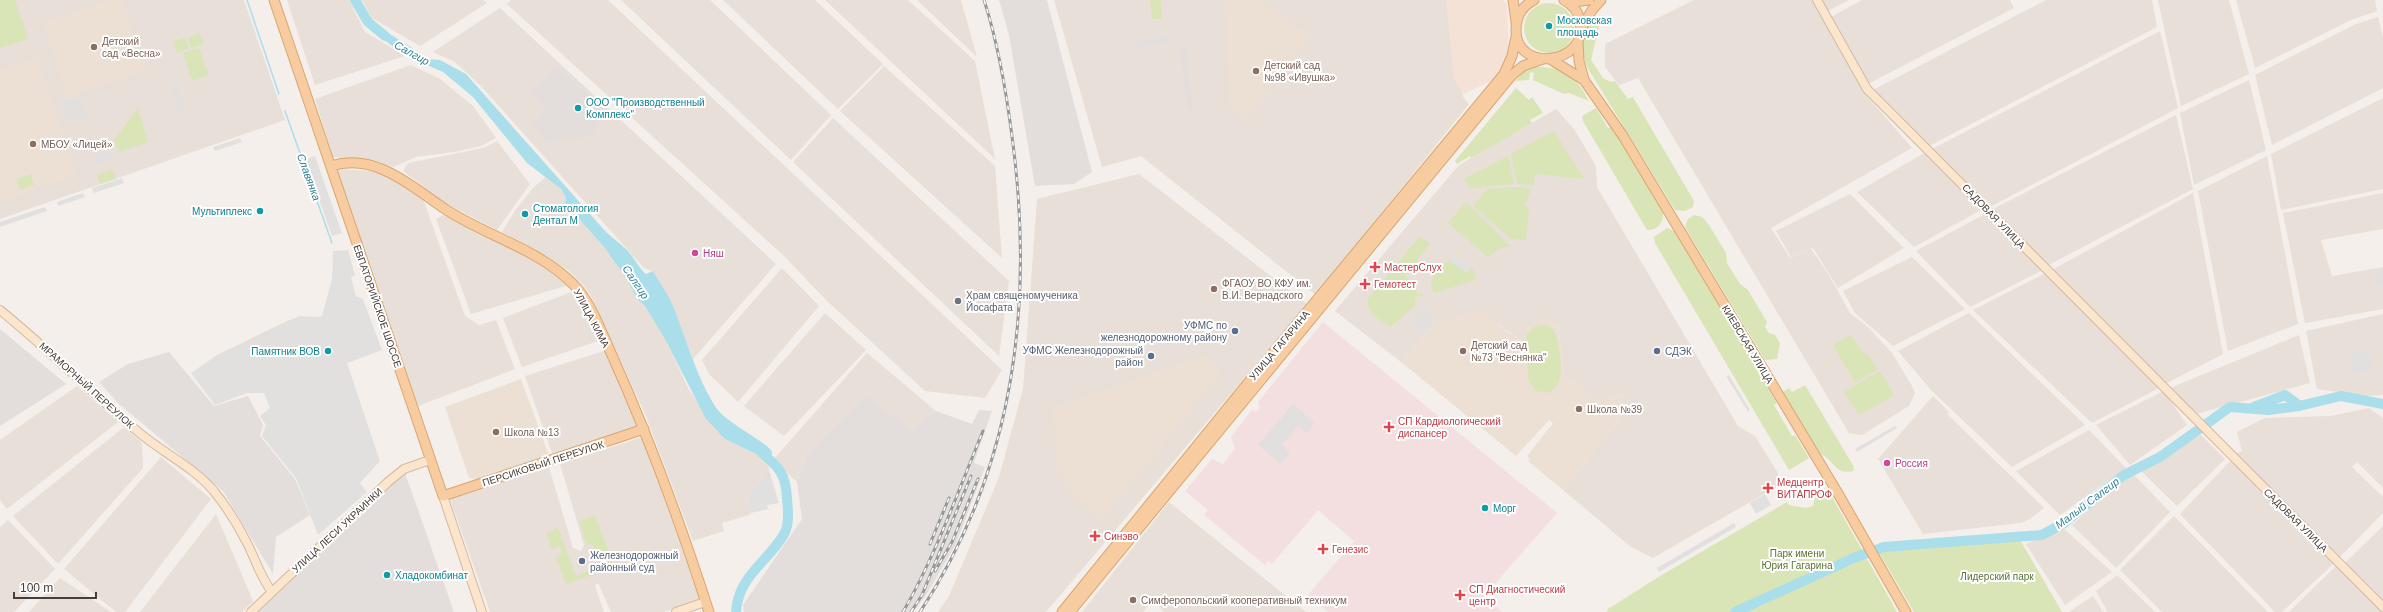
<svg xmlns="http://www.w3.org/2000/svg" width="2383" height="612" font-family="Helvetica,sans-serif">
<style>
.residential{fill:#e7dfd8}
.commercial{fill:#f4e2d7}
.industrial{fill:#e3dedb}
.education{fill:#ece0d5}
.medical{fill:#f3dee0}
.green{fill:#d9e5b6}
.parking{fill:#e2e0de}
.water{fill:#abdeeb}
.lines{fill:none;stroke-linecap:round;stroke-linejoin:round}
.stream{stroke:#abdeeb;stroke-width:1.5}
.river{stroke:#abdeeb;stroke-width:10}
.secondary-casing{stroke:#d3ba9f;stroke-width:10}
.primary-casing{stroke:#dba570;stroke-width:11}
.secondary{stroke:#fbe6cd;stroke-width:8}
.primary{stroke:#f7cca0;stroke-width:9}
.rail-casing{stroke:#989898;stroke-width:3}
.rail{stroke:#fff;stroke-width:1.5;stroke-dasharray:4.5;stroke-linecap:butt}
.culture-dot{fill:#0f9aa8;stroke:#fff;stroke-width:1.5}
.education-dot{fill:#8d6e63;stroke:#fff;stroke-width:1.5}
.hotel-dot{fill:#d1479c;stroke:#fff;stroke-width:1.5}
.health-dot{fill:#e0444e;stroke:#fff;stroke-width:1.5}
.worship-dot{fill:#6b7280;stroke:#fff;stroke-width:1.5}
.service-dot{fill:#5c6f8a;stroke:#fff;stroke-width:1.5}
.labels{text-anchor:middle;stroke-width:4;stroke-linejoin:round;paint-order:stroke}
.culture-label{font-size:10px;fill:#0d838f;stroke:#fff;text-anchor:start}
.education-label{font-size:10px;fill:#785e54;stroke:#fff;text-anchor:start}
.street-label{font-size:10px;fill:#473e38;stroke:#fff}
.hotel-label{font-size:10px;fill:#b23c85;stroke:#fff;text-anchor:start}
.health-label{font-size:10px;fill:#be3a42;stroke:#fff;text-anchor:start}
.worship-label{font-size:10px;fill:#5b616d;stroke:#fff;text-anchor:start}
.service-label{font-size:10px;fill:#4e5e75;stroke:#fff;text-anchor:end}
.park-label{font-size:10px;fill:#58752f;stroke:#fff}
.water-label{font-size:11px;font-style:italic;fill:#338094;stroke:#fff}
</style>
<rect width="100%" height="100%" fill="#f4efea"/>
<path class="residential" d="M0,0h244l41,120 -285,99z
M287,0h62l16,32 40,24 -90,29z
M362,0h121l4,3 -67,43 -48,-28z
M511,0h97l394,370 -17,28 -60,-7 -99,-91 -42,-44 -277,-252z
M621,0h89l121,115 -40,45z
M723,0h92l68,64 -45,45z
M825,0h83l67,61 20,98z
M917,0h44l16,57z
M1054,0h401l8,97 6,7 -153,191 -175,-139 -39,11z
M1694,0h118l53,94 47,54 -141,80 19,30 21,-9 18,26 21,38 18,14 24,26 20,33 3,7 -6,13 -47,29 -13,-2 -211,-355 -19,7 -14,-18v-23z
M1822,0h27l-21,11z
M1862,0h148l4,8 -146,76 -37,-67z
M2046,0h106l5,27 -230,120 -56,-56z
M2158,0h71l20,74 -68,32z
M2236,0h139l2,11 -26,9 -96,48z
M500,8l276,256 -83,95 -22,-57 -19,-31 -8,-3 -163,-182 -26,-24 -22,-10z
M2378,17l5,21v50l-111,57 -17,-70 101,-51z
M2160,31l18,77 -190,100 -56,-59z
M411,65l29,14 33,27 23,32 -15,8 -27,6 -38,5 -23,10 -17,-6 -43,-4 -18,-58z
M884,66l111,100 7,92 -162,-147z
M2249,80l17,70 -72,35 -14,-72z
M2383,98v91l-102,21 -10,-56z
M1556,109l18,20 22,37 1,21 141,239 17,10 23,37 -2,14 -123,71 -22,-11 -68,-57 57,-71 4,-25 -25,8 -35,-26 -6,-52h-5l-29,17 -4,-1 -26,-19 -58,1 -35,40 -66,-51 124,-146z
M2176,115l17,74 -148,78 -54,-57z
M833,118l176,163 -10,75 -206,-194z
M497,141l33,43 -33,46 -50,-26 -44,-33 5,-8 75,-15z
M1926,152l55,58 -67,37 -57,-55z
M2267,156l31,168 -70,27 -30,-160z
M337,169l37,2 17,4 32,24 42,117 14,9 17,-5 19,49 -97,37z
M1139,174l168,130 -261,308h-108l11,-16 50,-119 24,-88 14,-190z
M546,177l15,12 5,9 -1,5 39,44 22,31 11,21 8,7 21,35 23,49 36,49 42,20 2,11 -22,24 4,19 -2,2 -27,8 2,8 -31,10 -47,-125 -54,-118 -8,-12 -15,-15 -27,-18 -40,-21 14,-23 18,-22z
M2193,193l30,161 -58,30 -115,-113z
M2383,193v36l-62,11 11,36 51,-9v42l-78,14 -22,-110z
M1850,194l54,54 -66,40 -25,-40 -22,9 -15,-26z
M1987,213l56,57 -73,37 -54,-56z
M443,215l16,6 81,43 29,21 -98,29 -35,-95z
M1912,257l53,52 -72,37 -38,-33 -12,-22z
M782,268l37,38 -81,96 -29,-28 -7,-14z
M2046,273l115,114 -69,36 -119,-113z
M574,291l27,49 -79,27 -19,-49z
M825,313l41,37 -82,86 -40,-30z
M1969,313l116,112 -73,42 -81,-77 -33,-39z
M2383,314v81l-17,1 -49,-7 -11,-58z
M2299,335l11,48 -114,31 -26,-26z
M607,350l32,76 -86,30 -28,-80z
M867,353l69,58 -25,19 -103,24 -11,28 -24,-22z
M77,386l41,36 -111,87 -7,-9v-60z
M2164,391l23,34 -57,40 -34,-40z
M1933,396l16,16 -2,2 97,94 -14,11 -10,4 -97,11 -45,-75z
M2369,408l14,10v70l-26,-26 -5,5 31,30v16l-45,46 -105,-104 9,-4 -5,-19 28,-14 66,-2z
M124,427l18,16 1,25 -85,96 -45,-48z
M2089,430l37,38 -66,47 -44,-44z
M2198,432l27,27 -48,47 -36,-35 20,-10z
M643,437l57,164 -37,11h-52l-13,-29 -3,3 9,26h-114l-40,-113 99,-32 24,81 8,3 3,-6 -24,-81z
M161,457l50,42 -86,113h-9l-52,-43z
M2231,460l102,104 -51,48h-7l-95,-98z
M2131,472l39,40 -54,56 -44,-43z
M1169,502l137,110h-142l-11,-12 -10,12h-61z
M216,514l37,87 -11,11h-102z
M2174,516l94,96h-106l-42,-42z
M8,520l47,49 -41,43h-14v-85z
M2383,526v77l-38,-40z
M2063,528l49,44 -47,33 -39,-61z
M2338,564l45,45v3h-94z
M2117,575l38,37h-47l-12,-21z
M60,578l51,34h-82z
M2093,596l10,16h-33v-1z"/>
<path class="commercial" d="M1446,0h57l4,4 2,51 -4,11 -12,14 -30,14 -9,-15z"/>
<path class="industrial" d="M999,0h48l45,172 -18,12 -39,2 -26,-151z
M1180,48h6l7,60 -6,1z
M555,66l46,40 5,6 -14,23 -45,8 -15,-18 13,-17 -14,-15z
M0,329l66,55 -66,42z
M169,352l45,54 34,-10 15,29 -3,11 35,43 15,36 -34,22 -3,37 -50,-83 -105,-88 -19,-21 29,-18z
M865,396l46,34 25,-19 36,13 7,-14 13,1 -18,52 11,4 -29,77 -31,53 -12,15h-169l-1,-7 59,-86 -5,-37 11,-28z
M405,473l49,139h-197l103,-99z"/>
<path class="education" d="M110,0h12l24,71 -78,26 -25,-75z
M1226,0h36l50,37 -66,83 -17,-16z
M37,57l40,118 -77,27v-137l2,4z
M1483,308l18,19 19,13 4,1 2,-14 18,-9 9,2v4h5l6,52 35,26 25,-8 -4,25 -57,71 -35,-29 2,-2 -3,-3 26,-33 -4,-3 -33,36 -115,-94 35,-40z
M1203,355l19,17 -120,148 -29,-23 -17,-30 -4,-59z
M521,379l28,77 -70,23 -10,-1 -24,-71z"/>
<path class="medical" d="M1323,322l234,191 -73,83 18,16h-174l-20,-17 46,-54 -36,-31 -46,54 -3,-3 -4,4 -61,-50 4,-5 -23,-19 27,-32 11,5 12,-15 -4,-12 21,-27 4,2 4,-4 -2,-6z"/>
<path class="green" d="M0,0h15l13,39 -28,9z
M1150,0h11l1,19h-10z
M1524 28a25 25 0 1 1 50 0a25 25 0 1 1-50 0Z
M1587,24l12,2 -8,34 12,18 8,4 4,-1 13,18 5,-2 4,7 57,97 -1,6 -8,4 -10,-1 -88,-143 -5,-17z
M200,33l4,11 -13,4 -3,-10z
M185,38l4,10 -12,5 -4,-12z
M199,48l9,27 -16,6 -9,-28z
M1537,67c28,0 39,9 52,34l-20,-8 -5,1 -31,-14 1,-7 -4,-1 -1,8 -14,1 9,-10z
M1516,88l13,12 3,-3 11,16 -13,7 2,3 -61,35 -1,-2 -13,8 -2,-3z
M138,108l10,34 -29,10 -5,-12z
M1596,108l12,20 4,-1 51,85c1,9 -5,19 -16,18l-64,-109 -1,-5z
M1554,131l30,48 -49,-5 -1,11 -17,-1 -6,-30z
M1508,156l6,28 -44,4 -6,-9z
M113,169l3,10 -16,5 -3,-10z
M31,174l3,11 -14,5 -4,-11z
M1517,187l14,2 -7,17 5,1 -3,33 -15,-1 -38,-33 14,-17z
M1466,202l44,44 -12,3 -10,8 -40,-34z
M1694,215l8,2 7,8 17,28 1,10 13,21 8,6 19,32 -2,5 4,6 6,2 5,8 -3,16 -12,1 -80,-133 3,-8z
M1667,228l7,3 6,9 97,163 -3,2 18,31 3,-1 14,23 -20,12 -134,-227 -1,-6z
M1420,236l10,8 -25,32 11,11 1,8 5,-2 1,3 -8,1v9l-25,21c-10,-8 -25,-14 -22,-28z
M1449,261l18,12 4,-5 3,2 2,10 -42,13c-9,-11 4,-26 15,-32z
M1543,325l7,1 5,6c5,17 13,53 -7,61l-12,-2 -8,-12 -2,-44 8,-8z
M1851,335l12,19 3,-2 12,17 -23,14 -22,-38z
M1880,371l13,22v3l-34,19 -15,-23z
M1805,385l49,82 -1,4c-18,5 -20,-13 -33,-17l-37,-62 6,-4 3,4z
M1827,488l70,124h-290l1,-3 52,-33 127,-74 2,3 17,3 7,-2 4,-15z
M595,515l19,52 -48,17 -10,-27 6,-3 -2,-8 -8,3 -6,-16 12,-5 18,48 24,-9 -8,-24 -5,2 -8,-24z
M2019,538l43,74h-148l-36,-61 5,-3z"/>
<path class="parking" d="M1170,37v5l-33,5 -1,-6z
M176,82l10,29 -6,6 -11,-32z
M81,97l6,19 -20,6 -6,-19z
M240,138l2,4 -27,9 -2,-4z
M110,151l2,8 -16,6 -3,-8z
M315,156l27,77 -10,3 -27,-76z
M122,178l2,5 -30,10 -2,-5z
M83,193l2,4 -27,9 -1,-4z
M45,207l2,4 -47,16v-5z
M348,250l7,25 -4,3 5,18 7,3 19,51 -35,13 33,98 -20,22 7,9 -49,43 -22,-57 -34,-42 4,-11 -6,-9 10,-8 -6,-15h-17l-32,12 -24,-32 26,-18 70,-34 13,-5 19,1 3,-1 10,-37 1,-28z
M1453,256l17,13 -3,4 -18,-13z
M2383,271v14l-7,1 -2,-13z
M1425,307l7,15 -10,11 -12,-10z
M2369,351l4,19 -21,4 -3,-19z
M1729,375l21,35 -2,2 -22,-36z
M1293,404l22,19 -9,10 -8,-7 -16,19 8,8 -10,11 -22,-19z
M1895,426l2,2 -40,24 -2,-3z
M769,470l10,33 -12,2 1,4 -17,4 -4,-19z
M1765,494l6,11 -15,9 -6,-11z
M1734,523l2,4 -77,45 -2,-4z"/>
<path class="water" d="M379,27l50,32 11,1 26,14 140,158c7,6 15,12 22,19 7,8 10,16 18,23l7,-3c6,11 15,23 20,35 14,34 23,71 44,103 10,14 53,35 55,43 0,2 -1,6 -1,9l-46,-22 -19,-20 -40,-78 -21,-35 -8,-7 -11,-21 -22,-31 -39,-44 1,-5 -5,-9 -34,-26 -54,-66 -30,-25 -39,-17 -34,-26z"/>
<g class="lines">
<path class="stream" d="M247,0l32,94
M285,111l47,132"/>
<path class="river" d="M355,0l13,22 17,14
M2254,407l31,-12 15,11
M736,612c2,-35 30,-49 47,-76 7,-11 5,-25 4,-37 -1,-24 -7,-31 -25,-46
M1735,612l121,-55 28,-10 158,-12 22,-12 60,-48 36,-18 70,-50 38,3 31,-4 42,-10 42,8"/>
<g class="secondary-casing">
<path id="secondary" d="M1817,0l50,89 516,518
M0,310c47,38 90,81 136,120 25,22 55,35 77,60 13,16 24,33 33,51 9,17 14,35 26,51
M443,496l39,116
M251,612l137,-130 16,-13 26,-9
M676,612l29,-10"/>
</g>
<g class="primary-casing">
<path id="primary" d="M274,0l169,496 201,-67
M1513,0l3,22
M1534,0c-12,6 -18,17 -18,30 0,44 73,34 64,-8 -1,-10 -7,-17 -16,-22
M1565,0l9,2 15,-2
M1581,29l11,-19 9,-10
M1578,41l1,20 5,19
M1550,59l34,21 39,56 213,354 70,122
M331,166c44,-14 80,20 114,43 41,27 92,39 128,75 18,18 28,47 38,69 38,84 70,172 98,259
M1062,612l181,-223 261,-315 8,-18 4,-19
M1070,612l442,-537 11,-9 20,-7"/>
</g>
<use href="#secondary" class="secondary"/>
<use href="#primary" class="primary"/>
<g class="rail-casing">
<path id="rail" d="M930,544l19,-46
M935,571l17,-29 26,-63
M903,612c33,-57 55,-121 80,-181
M911,612l11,-17 49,-119
M920,612c93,-141 114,-303 93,-468 -6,-48 -14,-98 -29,-144"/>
</g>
<use href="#rail" class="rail"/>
</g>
<g class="culture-dot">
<circle cx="1549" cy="26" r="4"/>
<circle cx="578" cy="108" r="4"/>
<circle cx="260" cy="211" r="4"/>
<circle cx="525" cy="214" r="4"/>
<circle cx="328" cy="351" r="4"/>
<circle cx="1485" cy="508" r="4"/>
<circle cx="387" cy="575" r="4"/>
</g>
<g class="education-dot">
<circle cx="94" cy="47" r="4"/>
<circle cx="1256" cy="71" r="4"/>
<circle cx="33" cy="144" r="4"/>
<circle cx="1214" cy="289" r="4"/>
<circle cx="1463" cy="351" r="4"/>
<circle cx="1579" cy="409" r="4"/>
<circle cx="496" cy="432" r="4"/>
<circle cx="1133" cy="600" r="4"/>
</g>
<g class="hotel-dot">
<circle cx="695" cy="253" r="4"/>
<circle cx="1887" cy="463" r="4"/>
</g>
<g class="health-dot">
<path d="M1373 261h4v4h4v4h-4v4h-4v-4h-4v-4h4z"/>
<path d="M1363 278h4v4h4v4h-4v4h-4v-4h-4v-4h4z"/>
<path d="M1387 421h4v4h4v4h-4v4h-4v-4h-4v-4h4z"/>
<path d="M1766 482h4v4h4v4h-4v4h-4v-4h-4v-4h4z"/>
<path d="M1093 530h4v4h4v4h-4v4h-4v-4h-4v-4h4z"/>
<path d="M1321 543h4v4h4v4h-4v4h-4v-4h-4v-4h4z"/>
<path d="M1458 589h4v4h4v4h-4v4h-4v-4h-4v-4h4z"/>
</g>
<circle class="worship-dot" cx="958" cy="301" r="4"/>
<g class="service-dot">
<circle cx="1235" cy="331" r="4"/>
<circle cx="1657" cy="351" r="4"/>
<circle cx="1151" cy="356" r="4"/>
<circle cx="582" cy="561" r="4"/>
</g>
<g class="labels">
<g class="culture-label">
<text x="1557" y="24">Московская<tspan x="1557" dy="12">площадь</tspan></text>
<text x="586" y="106">ООО "Производственный<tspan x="586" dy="12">Комплекс"</tspan></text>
<text x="533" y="212">Стоматология<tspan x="533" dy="12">Дентал М</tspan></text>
<text x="252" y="215" text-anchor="end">Мультиплекс</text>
<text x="320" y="355" text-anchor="end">Памятник ВОВ</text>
<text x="1493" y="512">Морг</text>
<text x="395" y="579">Хладокомбинат</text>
</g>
<g class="education-label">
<text x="102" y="45">Детский<tspan x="102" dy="12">сад «Весна»</tspan></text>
<text x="1264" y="69">Детский сад<tspan x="1264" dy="12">№98 «Ивушка»</tspan></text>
<text x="41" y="148">МБОУ «Лицей»</text>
<text x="1222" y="287">ФГАОУ ВО КФУ им.<tspan x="1222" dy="12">В.И. Вернадского</tspan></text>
<text x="1471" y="349">Детский сад<tspan x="1471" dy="12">№73 "Веснянка"</tspan></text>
<text x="1587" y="413">Школа №39</text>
<text x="504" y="436">Школа №13</text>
<text x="1141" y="604">Симферопольский кооперативный техникум</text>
</g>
<g class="street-label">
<text transform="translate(1994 216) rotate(46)" y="4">САДОВАЯ УЛИЦА</text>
<text transform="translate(378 306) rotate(71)" y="4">ЕВПАТОРИЙСКОЕ ШОССЕ</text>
<text transform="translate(592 318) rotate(62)" y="4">УЛИЦА КИМА</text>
<text transform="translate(1748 344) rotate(59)" y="4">КИЕВСКАЯ УЛИЦА</text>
<text transform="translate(1279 345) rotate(-50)" y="4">УЛИЦА ГАГАРИНА</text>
<text transform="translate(87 385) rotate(42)" y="4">МРАМОРНЫЙ ПЕРЕУЛОК</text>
<text transform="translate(543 463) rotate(-18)" y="4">ПЕРСИКОВЫЙ ПЕРЕУЛОК</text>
<text transform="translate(2296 520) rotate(45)" y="4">САДОВАЯ УЛИЦА</text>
<text transform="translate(337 530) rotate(-43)" y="4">УЛИЦА ЛЕСИ УКРАИНКИ</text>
</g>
<g class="hotel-label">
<text x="703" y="257">Няш</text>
<text x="1895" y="467">Россия</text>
</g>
<g class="health-label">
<text x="1384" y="271">МастерСлух</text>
<text x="1374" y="288">Гемотест</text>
<text x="1398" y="425">СП Кардиологический<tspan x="1398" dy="12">диспансер</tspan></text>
<text x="1777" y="486">Медцентр<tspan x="1777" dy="12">ВИТАПРОФ</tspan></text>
<text x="1104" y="540">Синэво</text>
<text x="1332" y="553">Генезис</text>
<text x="1469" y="593">СП Диагностический<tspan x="1469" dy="12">центр</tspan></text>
</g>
<g class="worship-label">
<text x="966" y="299">Храм священомученика<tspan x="966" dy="12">Йосафата</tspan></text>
</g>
<g class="service-label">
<text x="1227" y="329">УФМС по<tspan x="1227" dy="12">железнодорожному району</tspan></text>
<text x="1143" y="354">УФМС Железнодорожный<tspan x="1143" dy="12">район</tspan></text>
<text x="1665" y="355" text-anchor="start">СДЭК</text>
<text x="590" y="559" text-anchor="start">Железнодорожный<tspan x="590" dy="12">районный суд</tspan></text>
</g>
<g class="park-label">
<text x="1797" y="557">Парк имени<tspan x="1797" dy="12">Юрия Гагарина</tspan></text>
<text x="1997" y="580">Лидерский парк</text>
</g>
<g class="water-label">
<text transform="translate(412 53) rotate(29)" y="4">Салгир</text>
<text transform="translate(309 177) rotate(70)" y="4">Славянка</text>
<text transform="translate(636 282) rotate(56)" y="4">Салгир</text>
<text transform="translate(2087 503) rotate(-37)" y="4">Малый Салгир</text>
</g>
</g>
<path d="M14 592v6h82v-6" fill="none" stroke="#473e38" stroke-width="2"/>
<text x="20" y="592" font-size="12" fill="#473e38" stroke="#ffffff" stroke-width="3" paint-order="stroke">100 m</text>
</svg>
